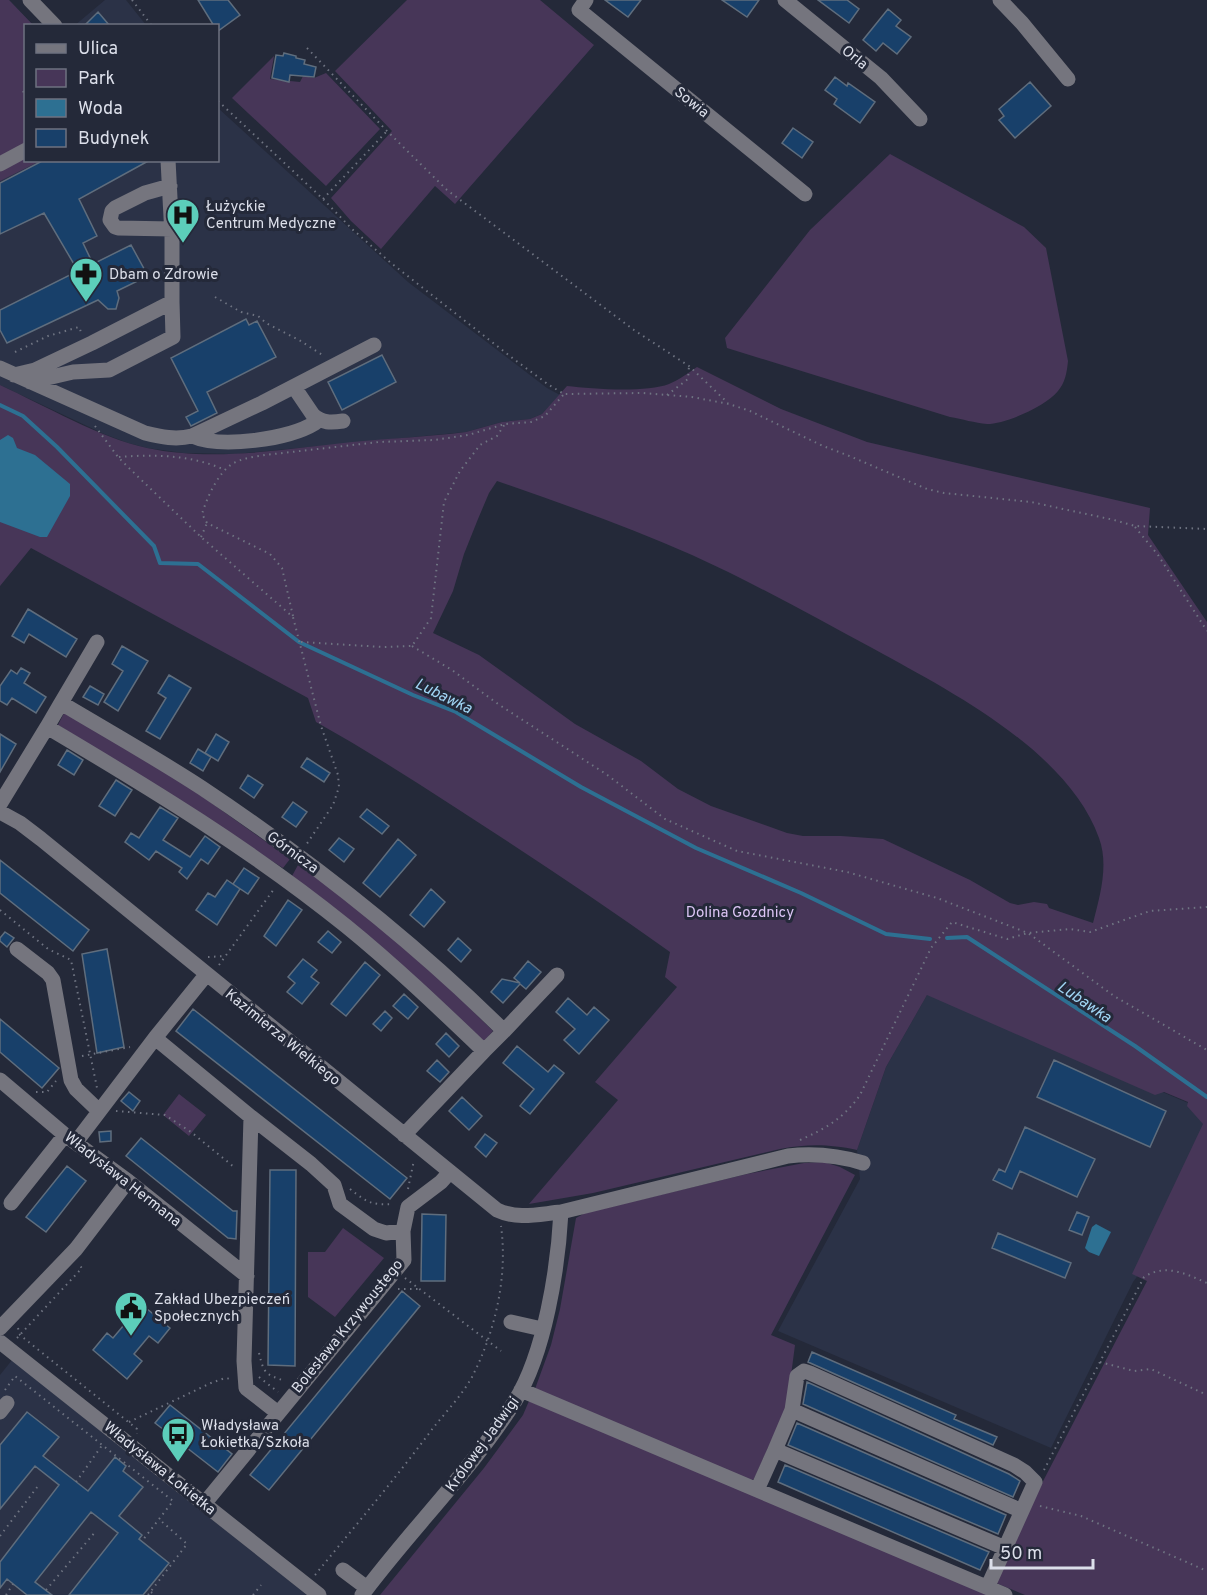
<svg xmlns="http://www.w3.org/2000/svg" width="1207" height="1595" font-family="Overpass,sans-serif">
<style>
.built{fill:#2b3247}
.green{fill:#473658;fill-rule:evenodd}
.water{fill:#2d7092}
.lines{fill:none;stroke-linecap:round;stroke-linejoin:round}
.stream{stroke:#2d7092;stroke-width:4}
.building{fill:#18406a;stroke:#5f6d7d;stroke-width:1.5}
.path{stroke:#6f7482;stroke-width:2;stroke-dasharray:1.5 4.5;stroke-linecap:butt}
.minor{stroke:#75757e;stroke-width:15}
.labels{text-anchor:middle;stroke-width:6;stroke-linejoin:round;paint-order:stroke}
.street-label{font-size:15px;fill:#dcdfea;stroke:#242939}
.poi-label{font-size:15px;fill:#dcdfea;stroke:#242939;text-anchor:start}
.park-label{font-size:15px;fill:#dcc5f5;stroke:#242939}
.water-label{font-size:16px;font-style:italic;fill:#a0d5f4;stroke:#242939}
</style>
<rect width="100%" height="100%" fill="#242939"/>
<path class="built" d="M0,0h9l24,25 -7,1v134h192v-52l190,174 139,106 13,7 -18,19 -12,5 -28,3 -36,10 -230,22 -53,-1 -36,-5 -19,-5 -24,-9 -104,-49z
M105,0h21l20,25 -72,1z
M940,972l27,37 240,102v35l-65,124 -9,12 -82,166 -273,-117 82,-152 -3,-29 29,-83z
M12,1360l295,235h-307v-220z"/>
<path class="green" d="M0,0h9l24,25 -7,1v134l14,1 -40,20z
M407,0h133l54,45 -139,159 -20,-18 -54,63 -30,-28 -20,-23 61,-67 -57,-60z
M274,56l-4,23 30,3 3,-6 11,2 12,-5 54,56 -54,57 -94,-88z
M890,154l134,73 22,21 22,113c-1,11 -3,22 -10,30 -12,15 -52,33 -71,33 -12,-1 -25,-5 -37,-7l-223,-69 -2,-10 85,-108z
M697,367l84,42 86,33 283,66 -2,27 59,87v973h-182l-29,-12 44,-96 107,-206 -15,-7 71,-150 -16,-18 1,-4 -24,-10 -9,3 -228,-100 -41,72 -29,83c-29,-6 -49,-6 -77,-1l-187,44 -64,11 89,-104 -23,-18 82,-95 -12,-10 5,-25c-71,-51 -144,-99 -217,-146 -45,-29 -90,-58 -137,-84l-8,-24 -277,-150 -31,38v-201c44,20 100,53 147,63 67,14 138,1 205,-6 38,-4 76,-5 114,-10l36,-10 28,-3 12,-5 25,-28c25,3 79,7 102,-2 10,-4 19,-11 28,-17zM497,481c66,23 132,46 195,74 62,28 122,62 182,94 76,42 194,102 225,189 10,27 1,58 -6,85l-44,-15 -2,-4 -13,-2 -16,3 -8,-2 -40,-23 -87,-41 -42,-3h-38l-16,-3 -76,-27 -33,-17 -37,-28 -66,-37 -96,-69 -46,-22 20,-42 11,-37 14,-35 11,-26z
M64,713l94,52 132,94 -7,9 -225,-143z
M302,864l127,104 64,63 -9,10 -192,-165 6,-11z
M179,1094l27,21 -17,21 -26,-21z
M824,1162l16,5 15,8 -84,160 24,10 -8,61 -33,73 -4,2 -215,-92 16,-44 9,-36 16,-91 9,-5 162,-39 57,-11z
M343,1228l41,30 -49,59 -27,-20v-45h17z
M529,1401l464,194h-613l104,-127 39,-53z"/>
<path class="water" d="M8,435l5,3 4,10 18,7 35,29v12l-23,41h-7l-40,-15v-82z
M1096,1224l15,8 -12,24 -10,-4 -4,-4 7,-21z"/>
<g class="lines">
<path class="stream" d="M0,405l23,11 34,31 97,99 6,17 38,1 101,78 114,53 43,17 125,75 115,61 105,45 85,41 44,5
M947,938l20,-1 168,109 72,51"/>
</g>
<path class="building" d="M198,0h30l12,15 -22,16v-5h-4z
M605,0h36l-13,17z
M722,0h37l-12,17z
M818,0h29l12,9 -10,14z
M888,9l13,11 -5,6 15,11 -14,17 -14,-11 -7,8 -13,-11z
M98,12l12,14h-26z
M284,53l12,3v2l9,2 -1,4 12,3 -2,10 -24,-2 -1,7 -17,-4 4,-23 7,1z
M835,77l12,9 1,-3 27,19 -15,21 -26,-19 3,-5 -12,-9z
M1030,82l21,24 -36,32 -16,-18 5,-4 -5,-7z
M793,128l20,14 -11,16 -20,-15z
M44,160h106l-71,39 18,37 -14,7 10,21 38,-19 17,31 -31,15 2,7 -3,11h-8l-10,-9 -91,43 -7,-13v-20l78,-39 -34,-58 -44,21v-51z
M246,319l3,6 8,-4 19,36 -69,35 10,21 -26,13 -5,-9 12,-6 -27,-53z
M382,355l14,27 -54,28 -14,-28z
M28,609l49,30 -11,18 -37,-23 -5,9 -12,-7z
M122,646l26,15 -30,50 -14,-9 19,-31 -11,-7z
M21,668l9,5 -6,10 22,14 -10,16 -24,-15 -5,7 -7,-4v-15l11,-16 6,4z
M169,675l22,13 -31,51 -14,-8 20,-33 -8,-5z
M90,686l14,8 -6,11 -15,-8z
M0,734l16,10 -16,28z
M216,734l13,8 -11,19 -13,-8z
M198,749l13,8 -8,14 -13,-8z
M67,750l16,10 -9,15 -16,-10z
M307,758l23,15 -6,9 -23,-15z
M248,775l15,10 -9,13 -14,-10z
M116,780l16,10 -17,26 -16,-10z
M293,802l14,10 -11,15 -14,-10z
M160,807l18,11 -15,22 27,17 15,-21 15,11 -12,17 -7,-5 -14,20 -8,-7 3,-4 -26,-17 -7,9 -24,-18 6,-9 8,5z
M367,809l22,17 -7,8 -22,-17z
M339,838l15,11 -10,13 -15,-12z
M398,839l18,16 -36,42 -17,-14z
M0,860l89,70 -16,21 -73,-58z
M244,868l15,10 -11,16 -15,-10z
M227,880l13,9 -23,36 -21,-15 12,-17 7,4z
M431,889l14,13 -21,25 -14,-12z
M288,900l14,10 -26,36 -12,-10z
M328,931l13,11 -9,11 -14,-11z
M5,932l9,6 -7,9 -7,-6v-3z
M458,938l13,12 -10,12 -13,-12z
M107,949l17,98 -27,6 -15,-99z
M303,959l14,11 -6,7 8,6 -17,21 -15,-12 8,-9 -7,-6z
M528,961l13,11 -15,17 -6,-5 -17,19 -12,-11 11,-13 18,4 -6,-5z
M365,962l15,13 -34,41 -15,-12z
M404,994l14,13 -10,12 -15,-13z
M568,998l19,17 7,-8 15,13 -30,34 -15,-14 11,-11 -19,-17z
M193,1009l214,169 -17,21 -214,-168z
M385,1011l7,7 -11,13 -8,-7z
M0,1019l59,49 -17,20 -42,-36z
M446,1033l13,13 -10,11 -13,-13z
M517,1046l31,26 6,-7 10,8 -34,41 -10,-8 14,-17 -31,-26z
M437,1060l12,12 -9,10 -13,-11z
M1054,1060l112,51 -16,36 -113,-50z
M129,1092l11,9 -7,10 -12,-10z
M462,1097l20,19 -13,14 -20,-19z
M1025,1127l70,32 -18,38 -57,-26 -8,18 -19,-9 6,-11 6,3z
M111,1131v10l-11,1 -1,-10z
M485,1134l12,9 -11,14 -11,-10z
M141,1138l92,73h4l-1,28 -8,-1 -102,-82z
M67,1166l19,15 -40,51 -20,-15z
M270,1170h26l-1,196 -27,-1z
M1077,1212l12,5 -7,18 -13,-5z
M422,1214l24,1 -1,66h-24z
M998,1233l73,30 -6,15 -73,-30z
M402,1291l18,15 -151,184 -19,-15z
M128,1293l42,35 -12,15 -9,-7 -15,18 8,7 -15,18 -34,-29 14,-17 6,5 16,-19 -14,-11z
M812,1352l144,63 -2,4 43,18 -4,8 -185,-83z
M807,1382l202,92 11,7 -7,16 -210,-93z
M170,1405l62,49 -14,18 -63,-49z
M27,1412l32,25 -16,19 45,35 27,-34 11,9 -3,5 20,16 -24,29 23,19 -3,4 30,24 -26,32h-74l49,-62 -27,-21 -56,70 17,13h-25l-20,-16 -7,9v-26l59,-77 -24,-19 -35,43v-64z
M797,1423l209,92 -8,19 -210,-89z
M785,1465l204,87 -9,18 -202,-88z"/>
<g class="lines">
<path class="path" d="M132,0l20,26
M307,48l80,83 60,59 187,140 55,36 39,37
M23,91l3,6
M218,101l105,98 29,30 39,34 124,97 34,25 15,9 79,-1 49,4 37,7 21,7 73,35 24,9 80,34 17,4 87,9 83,18 21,6 72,3
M323,199l64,-68
M215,297l26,15 17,4 8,7 33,17 25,16
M15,352l33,-16 31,-9 2,5
M667,395l21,-16 1,-13
M95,426l23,31 13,13 70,67 92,80 28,109 17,49 1,12 -6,18 -27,40
M119,457c36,-3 73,-2 106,13
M1135,527l23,28 49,76
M201,537l6,-14
M293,616l-11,-48 -12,-14 -63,-31 -5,-9c5,-16 15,-40 30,-50 10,-6 22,-7 33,-9l114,-13 55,-2 34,-5 37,-11 26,-2 14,-6 19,-22
M301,642l82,5 29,-1 19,-28 13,-116 16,-31 20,-26 17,-9 8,-12
M412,646l40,24 46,34 108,70 59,45 72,32 110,21 90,26 91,35 86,63 93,54
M0,910l48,39 23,11 26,128
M208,957l18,-1
M219,965l55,-76
M82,1056l48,-9
M36,1092h11l9,-11
M116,1111l49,4 26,17 43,35
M800,1140c25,-11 44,-22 60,-45l71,-147 21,-26 55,17 21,-6 42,-4 20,3 60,-21 57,-4
M350,1189c18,14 21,16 43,15
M408,1189l6,-29
M405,1278l96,73
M398,1289h21
M18,1328l2,7 117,94v5
M17,1338l65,-70 -2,-2
M259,1353c5,21 6,21 26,28
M1100,1362l34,9 17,-2 56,26
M259,1377l19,15
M5,1390l10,-14 158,125 -31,40
M129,1422l82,-39 14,-5 6,1
M1044,1470l100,-193c22,-14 42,-3 63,6
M76,1482l27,-38
M1040,1506l41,10 126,55
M0,1536l38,-50
M315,1575c40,-49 81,-97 118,-147 13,-16 29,-33 39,-51 23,-45 36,-100 29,-151
M46,1590l50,-59
M151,1592l5,3
M6,1595l7,-11
M148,1595l39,-51 -27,-24
M253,1595l8,-10"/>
<path class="minor" d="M30,0l25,26
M586,0l-7,10 226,184
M785,0l96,78 39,41
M1000,0l22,23 46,56
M0,164l26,-14
M170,186l-25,7 -30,15 -3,3 -2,9 5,7 3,1 54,1
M0,368l145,65c16,4 31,7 47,3l70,-33 112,-58
M14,375l21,-5 57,-27 80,-41v-66l-4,-76
M30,382l43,-10 36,-2 64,-33 -1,-35
M313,415c10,8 17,8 30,6
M192,436c29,13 97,3 123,-13l-2,-8 -19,-28
M61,703c47,28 95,55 141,85 108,72 210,152 302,243l-20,20c-45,-43 -90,-86 -138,-125 -94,-76 -196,-138 -299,-199z
M61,703l36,-61
M0,804l47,-77
M0,812l20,11 21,16 456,371c21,10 42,4 64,2 -3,56 -16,141 -46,189 -44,70 -104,128 -153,194
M17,949l31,24 5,7 18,100 5,9 23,22
M206,975l-51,63 96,79 -7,244 2,27 32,25
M504,1031l53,-56
M0,1080l65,55 63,46 119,95
M251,1117l60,47 23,21 6,19 34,25 12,4 17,-2
M404,1135l80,-84
M76,1142l79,-104
M11,1203l54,-68
M561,1212l227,-56c27,-3 49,-1 75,7
M511,1322l31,7
M0,1328l76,-79 52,-68
M0,1342l319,253
M521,1390l484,205
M792,1410l5,-34 7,-5 6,2 204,92 11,7 10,10 -47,104
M0,1412l7,-9
M775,1450l17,-40 230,101
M757,1490l18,-40 230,98
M204,1504l200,-244 -1,-29 5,-24 33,-25 8,-9
M343,1570l24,18"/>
</g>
<defs>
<g id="hospital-pin" transform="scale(1.725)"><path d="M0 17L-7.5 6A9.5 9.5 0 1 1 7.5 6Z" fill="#5cceba" stroke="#242939"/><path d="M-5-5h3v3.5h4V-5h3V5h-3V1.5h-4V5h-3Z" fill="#111"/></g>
<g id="pharmacy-pin" transform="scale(1.725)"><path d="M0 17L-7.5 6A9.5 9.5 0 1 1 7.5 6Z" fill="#5cceba" stroke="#242939"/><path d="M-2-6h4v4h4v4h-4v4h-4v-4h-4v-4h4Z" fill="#111"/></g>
<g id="civic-pin" transform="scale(1.725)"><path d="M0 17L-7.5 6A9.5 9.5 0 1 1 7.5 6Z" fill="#5cceba" stroke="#242939"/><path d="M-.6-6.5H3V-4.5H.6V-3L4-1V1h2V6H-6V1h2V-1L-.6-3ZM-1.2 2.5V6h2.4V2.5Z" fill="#111"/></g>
<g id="bus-pin" transform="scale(1.725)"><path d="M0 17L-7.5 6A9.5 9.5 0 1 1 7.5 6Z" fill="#5cceba" stroke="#242939"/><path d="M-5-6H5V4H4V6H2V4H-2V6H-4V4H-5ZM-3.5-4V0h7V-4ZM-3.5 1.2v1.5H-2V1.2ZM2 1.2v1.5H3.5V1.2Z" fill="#111"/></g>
</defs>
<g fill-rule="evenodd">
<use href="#hospital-pin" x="183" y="215"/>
<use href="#pharmacy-pin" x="86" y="274"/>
<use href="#civic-pin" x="131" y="1308"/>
<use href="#bus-pin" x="178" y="1434"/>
</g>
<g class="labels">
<g class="street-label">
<text transform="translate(855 57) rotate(39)" y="5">Orla</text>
<text transform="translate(692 102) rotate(39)" y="5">Sowia</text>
<text transform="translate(293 852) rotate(36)" y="5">Górnicza</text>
<text transform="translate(283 1037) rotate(39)" y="5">Kazimierza Wielkiego</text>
<text transform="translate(123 1179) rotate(38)" y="5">Władysława Hermana</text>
<text transform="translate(347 1326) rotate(-51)" y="5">Bolesława Krzywoustego</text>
<text transform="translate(482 1444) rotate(-54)" y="5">Królowej Jadwigi</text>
<text transform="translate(160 1468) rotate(39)" y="5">Władysława Łokietka</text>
</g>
<g class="poi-label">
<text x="206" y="211">Łużyckie<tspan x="206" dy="17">Centrum Medyczne</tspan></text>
<text x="109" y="279">Dbam o Zdrowie</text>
<text x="154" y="1304">Zakład Ubezpieczeń<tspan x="154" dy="17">Społecznych</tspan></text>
<text x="201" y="1430">Władysława<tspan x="201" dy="17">Łokietka/Szkoła</tspan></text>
</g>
<g class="park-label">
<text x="740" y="917">Dolina Gozdnicy</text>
</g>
<g class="water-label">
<text transform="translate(444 695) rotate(26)" y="6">Lubawka</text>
<text transform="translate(1085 1001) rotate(34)" y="6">Lubawka</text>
</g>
</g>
<rect x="24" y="24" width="195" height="138" fill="#242939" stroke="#6e7280" stroke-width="1.5"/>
<rect x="36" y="44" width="30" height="9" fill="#75757e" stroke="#6e7280" stroke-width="1.5"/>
<text x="78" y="54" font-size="18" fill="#dcdfea">Ulica</text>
<rect x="36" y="69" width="30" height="18" fill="#473658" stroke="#6e7280" stroke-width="1.5"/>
<text x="78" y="84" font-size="18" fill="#dcdfea">Park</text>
<rect x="36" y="99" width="30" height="18" fill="#2d7092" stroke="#6e7280" stroke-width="1.5"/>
<text x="78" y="114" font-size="18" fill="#dcdfea">Woda</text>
<rect x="36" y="129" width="30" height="18" fill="#18406a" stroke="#6e7280" stroke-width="1.5"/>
<text x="78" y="144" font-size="18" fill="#dcdfea">Budynek</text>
<path d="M991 1559v9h102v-9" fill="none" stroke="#dcdfea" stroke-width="3"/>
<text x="1000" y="1559" font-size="18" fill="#dcdfea" stroke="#242939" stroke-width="4.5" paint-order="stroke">50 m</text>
</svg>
